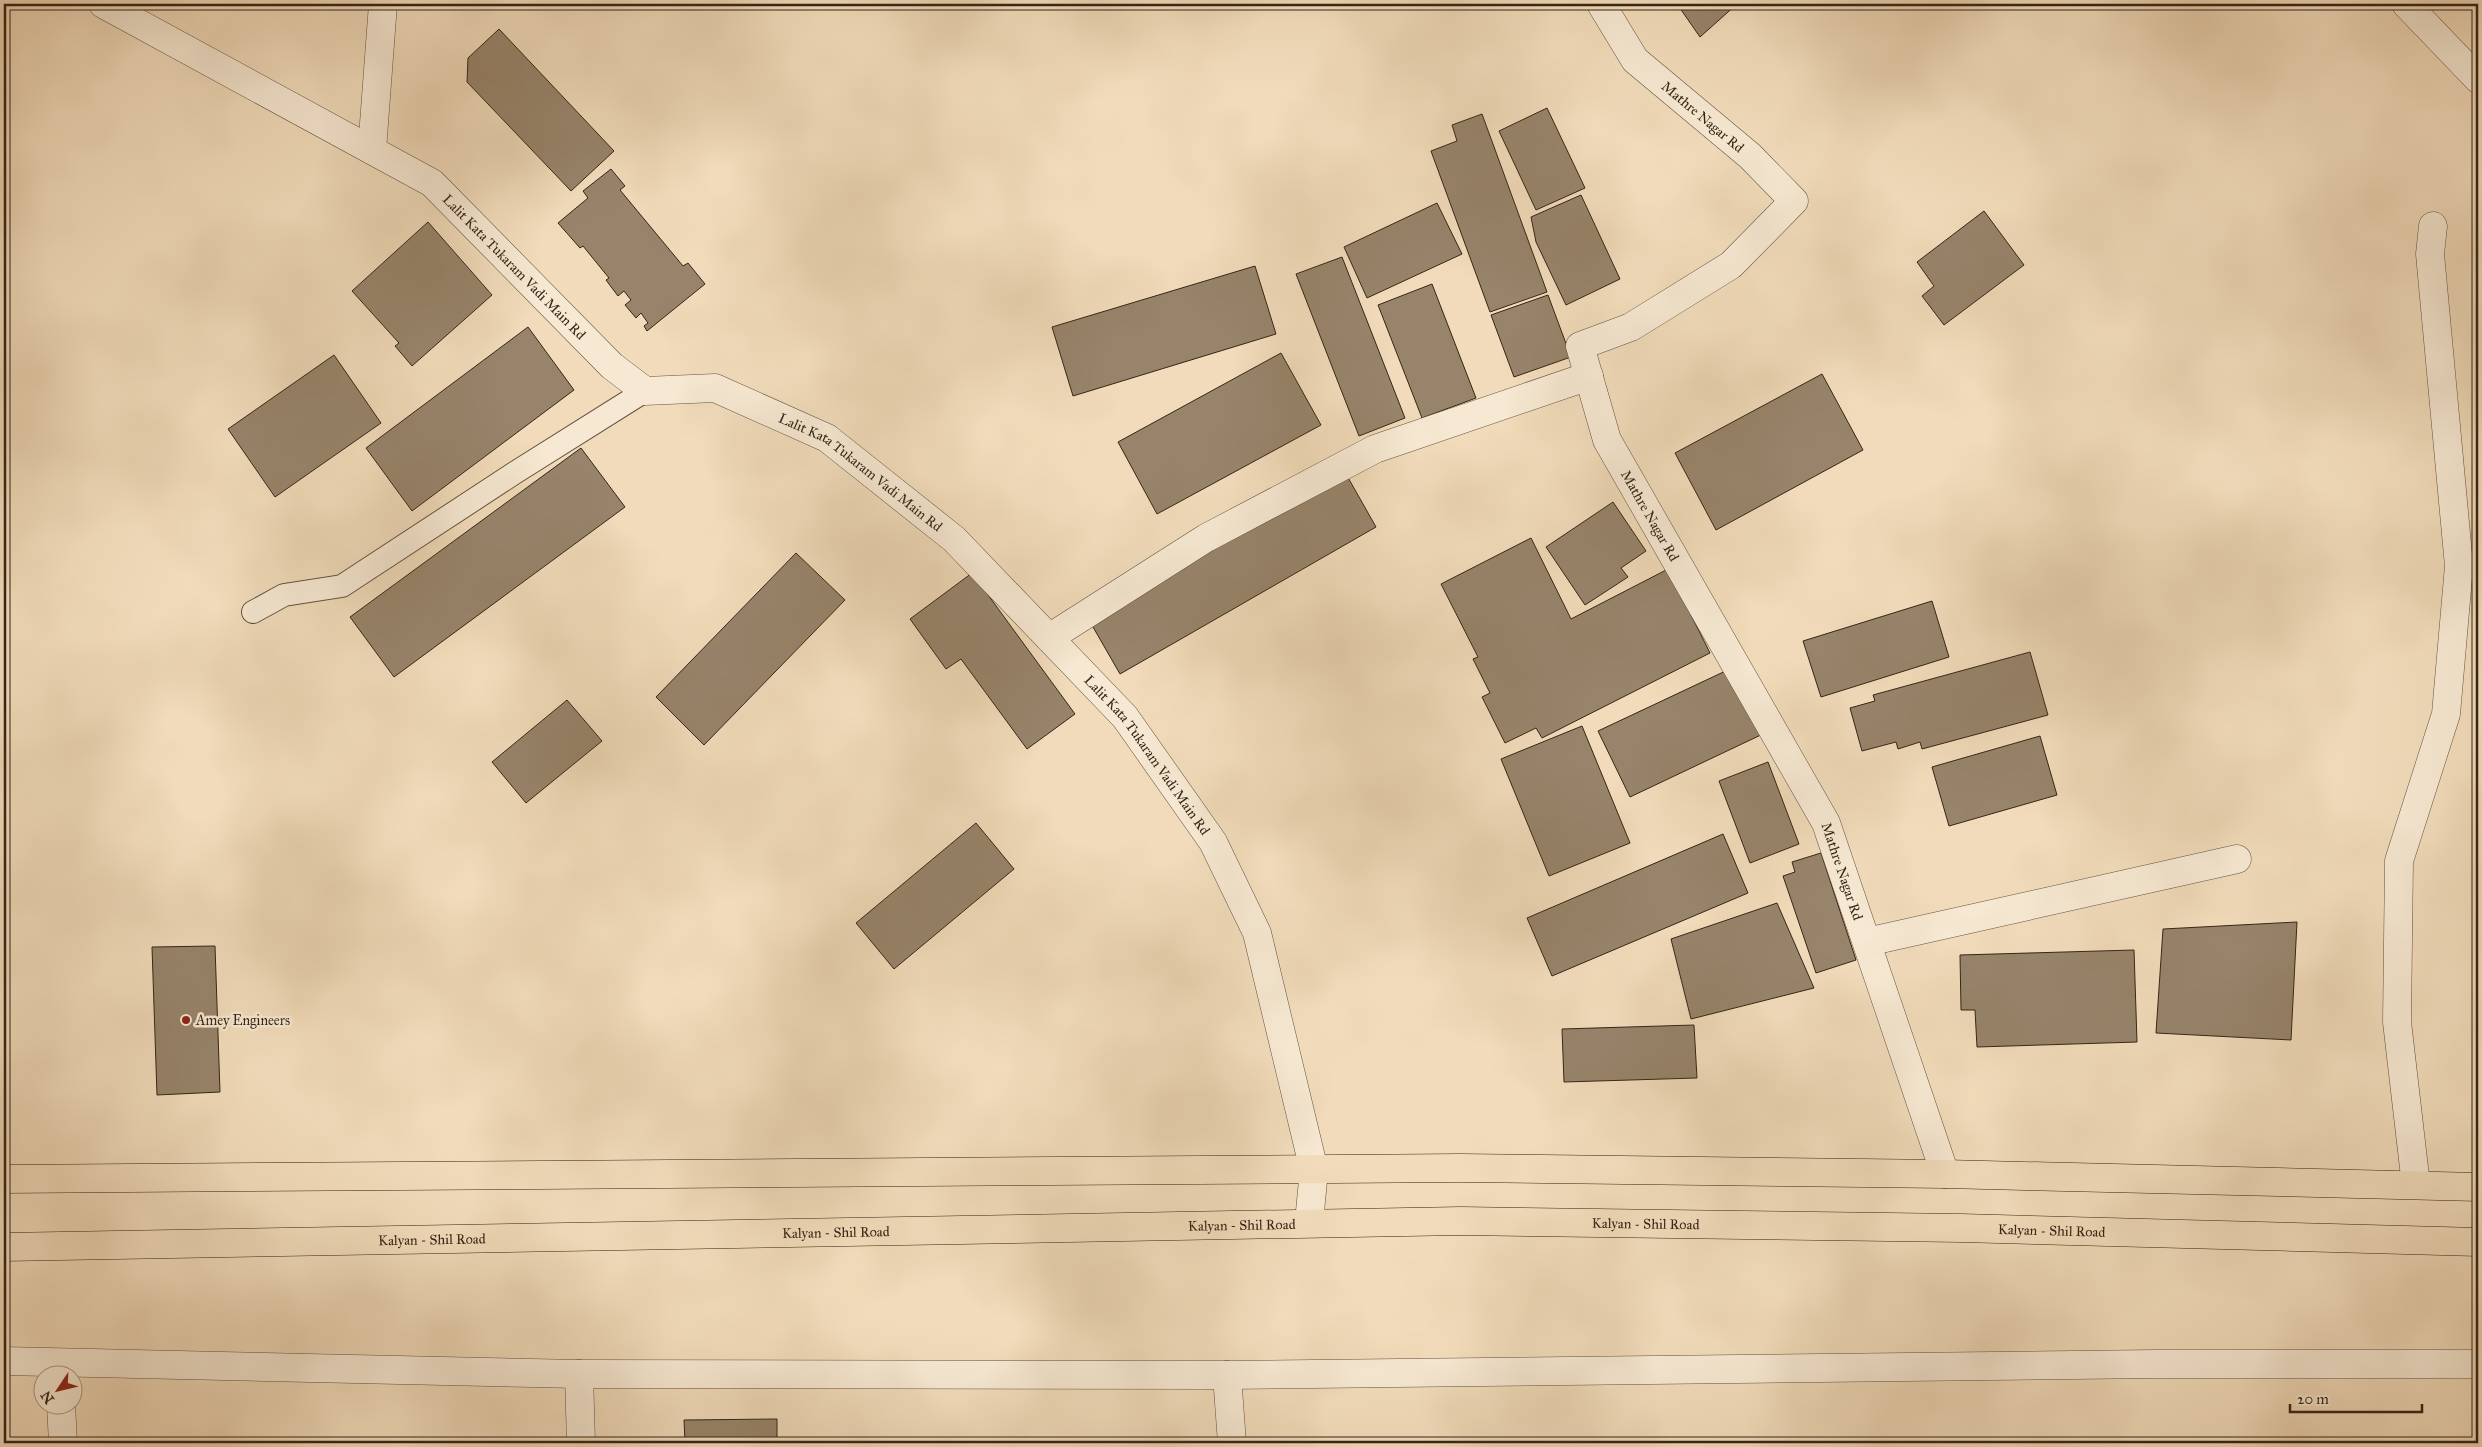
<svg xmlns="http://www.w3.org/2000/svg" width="2482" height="1447" font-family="'IM FELL Great Primer',serif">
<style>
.building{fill:#97846b;stroke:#352516}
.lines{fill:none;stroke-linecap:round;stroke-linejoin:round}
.lane-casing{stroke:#64523f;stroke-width:24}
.street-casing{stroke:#64523f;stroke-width:29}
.primary-casing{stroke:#352516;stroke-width:29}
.lane{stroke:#f6e8d2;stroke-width:22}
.street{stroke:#f6e8d2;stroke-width:28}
.primary{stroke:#f1dbba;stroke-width:28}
.poi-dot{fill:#8f2418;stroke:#f6e8d2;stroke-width:2}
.labels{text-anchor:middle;stroke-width:5;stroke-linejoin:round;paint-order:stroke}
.street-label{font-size:14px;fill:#352516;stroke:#f6e8d2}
.poi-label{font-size:14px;fill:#352516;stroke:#f6e8d2;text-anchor:start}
</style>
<rect width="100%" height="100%" fill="#f1dbba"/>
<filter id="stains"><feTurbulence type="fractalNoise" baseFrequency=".004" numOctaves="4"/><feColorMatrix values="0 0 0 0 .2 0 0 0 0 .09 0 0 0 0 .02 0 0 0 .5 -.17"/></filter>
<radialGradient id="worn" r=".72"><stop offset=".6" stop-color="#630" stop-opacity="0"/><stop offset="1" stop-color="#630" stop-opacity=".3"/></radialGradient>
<path class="building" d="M1677,4h60l-37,33z
M499,29l115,122 -43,40 -104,-109 1,-24z
M1547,108l38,80 -49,22 -37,-79z
M1482,114l65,178 -57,20 -59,-161 26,-10 -5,-16z
M611,169l14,17 -5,4 63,76 5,-3 17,21 -58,47 -3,-5 4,-3 -7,-10 -5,5 -11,-13 6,-5 -7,-9 -6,5 -12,-16 3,-2 -26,-32 -3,2 -22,-25 30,-25 -5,-7z
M1581,195l39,84 -54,26 -30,-63 -5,-25z
M1437,203l25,51 -95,44 -23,-51z
M1984,211l40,54 -80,60 -22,-29 12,-10 -17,-24z
M428,222l64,73 -80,71 -17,-20 4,-3 -47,-52z
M1342,257l63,161 -46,18 -63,-162z
M1255,266l21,68 -203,62 -21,-69z
M1432,284l44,114 -54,20 -44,-113z
M1548,295l23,62 -57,20 -23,-62z
M528,327l46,63 -162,121 -46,-63z
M1281,353l40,72 -164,89 -39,-72z
M334,355l47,68 -106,74 -47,-68z
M1822,374l41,76 -147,80 -41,-77z
M581,448l44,59 -231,170 -44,-60z
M1346,474l30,53 -256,147 -31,-54z
M1613,502l33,49 -25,17 7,9 -43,28 -39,-58z
M1531,538l40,81 97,-50 42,84 -168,85 -6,-10 -31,15 -23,-46 8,-4 -17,-34 5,-2 -37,-73z
M796,553l49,47 -141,145 -48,-48z
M972,573l103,141 -48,35 -66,-90 -15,10 -36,-50z
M1932,601l17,56 -128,40 -18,-56z
M2030,652l18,63 -126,34 -2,-7 -22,7 -2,-7 -34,9 -12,-43 25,-7 -2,-6z
M1734,667l31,66 -135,64 -32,-66z
M567,700l35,41 -76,62 -34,-41z
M1582,726l48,117 -81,33 -48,-117z
M2040,736l17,59 -108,31 -17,-59z
M1768,762l31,82 -49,19 -31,-82z
M976,823l38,46 -120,100 -38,-46z
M1723,834l25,59 -196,83 -25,-58z
M1821,853l35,107 -40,13 -33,-97 12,-4 -3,-10z
M1777,903l37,85 -123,31 -20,-80z
M2297,922l-6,118 -135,-7 7,-104z
M215,946l5,146 -63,3 -5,-148z
M2134,950l3,92 -160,5 -2,-37h-14l-1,-55z
M1694,1025l3,53 -133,4 -2,-53z
M777,1419v24h-92l-1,-23z"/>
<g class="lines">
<g class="lane-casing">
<path id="lane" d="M253,612l31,-17 58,-9 174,-114 129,-81"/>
</g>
<g class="street-casing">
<g id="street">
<path id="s1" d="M103,4l329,179 180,183 33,25 70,-3 112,50 127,101 171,178 88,125 44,91 57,237 -5,52"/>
<path id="s2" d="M1601,4l34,56 115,96 44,45 -63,64 -100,62 -51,19 27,94 219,383 119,351"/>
<path d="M2406,4l72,75"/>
<path d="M372,150l11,-146"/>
<path d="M1049,638l157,-100 169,-89 214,-73"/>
<path d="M1867,942l370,-83"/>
<path d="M2416,1185l-19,-163 2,-161 47,-147 13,-148 -29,-312 3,-28"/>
<path d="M4,1361l575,13 648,1 928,-11h323"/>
<path d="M579,1374l2,69"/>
<path d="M1227,1375l5,68"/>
<path d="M61,1404l2,39"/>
</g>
</g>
<g class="primary-casing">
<g id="primary">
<path d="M4,1179l1456,-11 485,6 533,13"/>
<path id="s3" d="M4,1247l1457,-26 500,7 517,14"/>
</g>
</g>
<use href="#lane" class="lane"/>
<use href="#street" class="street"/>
<use href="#primary" class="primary"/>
</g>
<circle class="poi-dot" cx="186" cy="1020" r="5"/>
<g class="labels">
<g class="street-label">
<text dy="5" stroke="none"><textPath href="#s2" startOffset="154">Mathre Nagar Rd</textPath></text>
<text dy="5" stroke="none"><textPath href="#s1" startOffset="492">Lalit Kata Tukaram Vadi Main Rd</textPath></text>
<text dy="5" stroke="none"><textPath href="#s1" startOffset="912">Lalit Kata Tukaram Vadi Main Rd</textPath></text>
<text dy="5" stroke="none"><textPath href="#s2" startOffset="725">Mathre Nagar Rd</textPath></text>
<text dy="5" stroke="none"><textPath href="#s1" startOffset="1318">Lalit Kata Tukaram Vadi Main Rd</textPath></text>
<text dy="5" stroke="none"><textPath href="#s2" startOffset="1130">Mathre Nagar Rd</textPath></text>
<text dy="5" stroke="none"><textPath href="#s3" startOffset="1238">Kalyan - Shil Road</textPath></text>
<text dy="5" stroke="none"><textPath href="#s3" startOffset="1642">Kalyan - Shil Road</textPath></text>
<text dy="5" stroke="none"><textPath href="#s3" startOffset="2048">Kalyan - Shil Road</textPath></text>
<text dy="5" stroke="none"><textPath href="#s3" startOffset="832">Kalyan - Shil Road</textPath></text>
<text dy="5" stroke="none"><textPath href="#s3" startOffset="428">Kalyan - Shil Road</textPath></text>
</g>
<g class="poi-label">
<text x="196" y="1025">Amey Engineers</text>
</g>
</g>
<rect width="2482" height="1447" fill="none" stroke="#f1dbba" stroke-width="20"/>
<rect x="5" y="5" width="2472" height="1437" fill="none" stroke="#352516" stroke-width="2.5"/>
<rect x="10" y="10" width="2462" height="1427" fill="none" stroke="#352516"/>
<g transform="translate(58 1390) rotate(235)"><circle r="24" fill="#f6e8d2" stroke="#a99a87"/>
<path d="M0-4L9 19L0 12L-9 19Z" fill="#8f2418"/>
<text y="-8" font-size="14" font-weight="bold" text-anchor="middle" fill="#352516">N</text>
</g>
<path d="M2290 1404v8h132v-8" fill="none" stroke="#352516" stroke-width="2.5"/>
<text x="2297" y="1404" font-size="15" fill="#352516" stroke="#f6e8d2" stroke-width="4" paint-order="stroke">20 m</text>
<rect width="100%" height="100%" filter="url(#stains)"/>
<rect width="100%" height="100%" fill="url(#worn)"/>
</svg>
